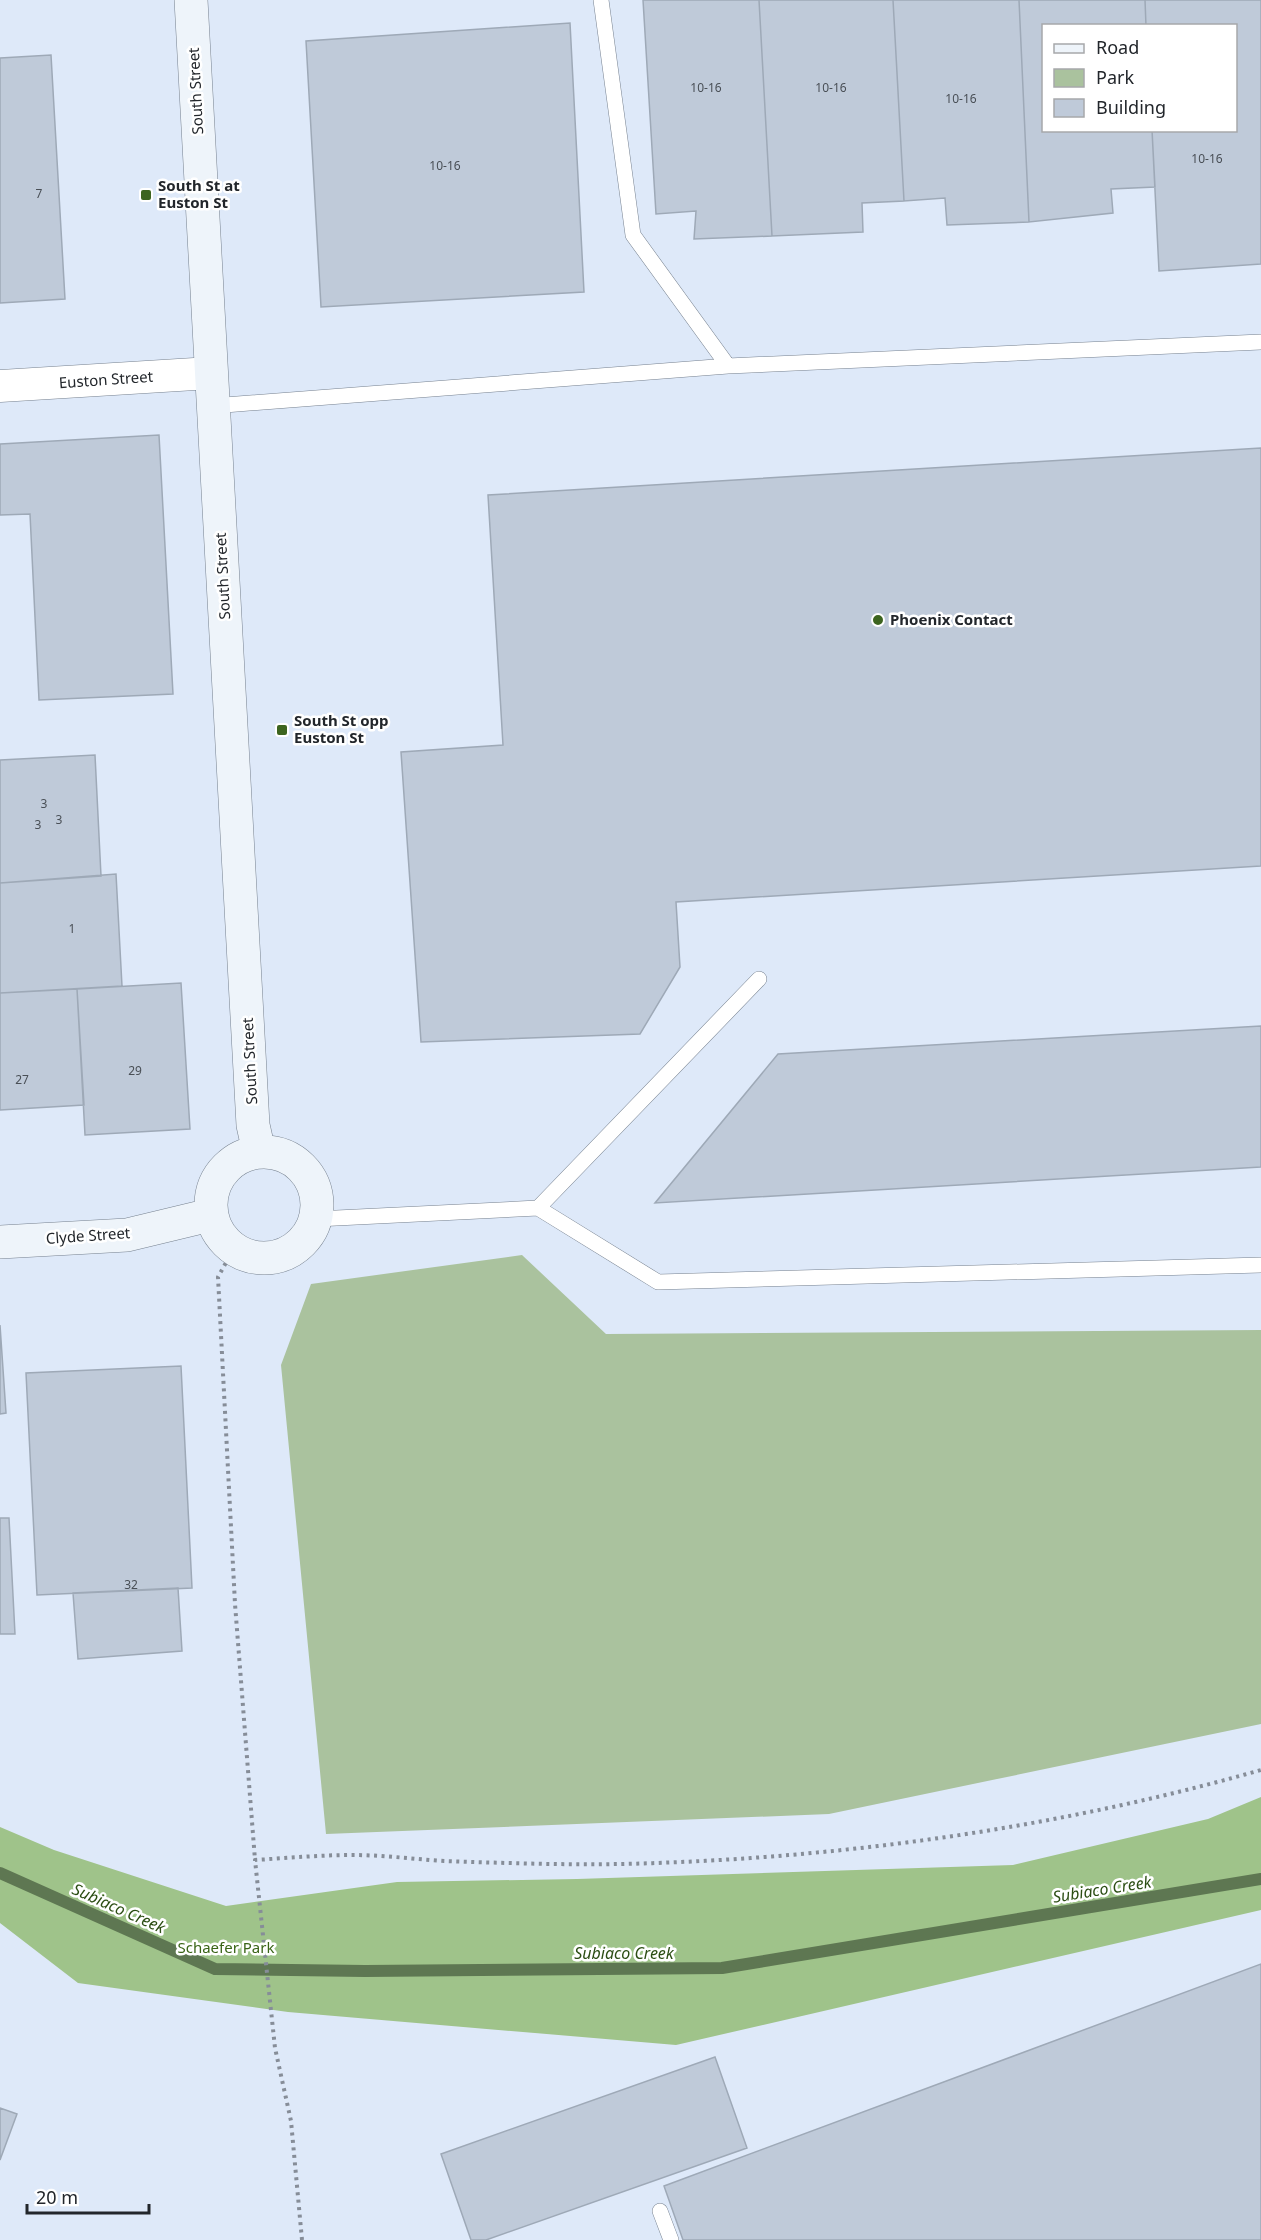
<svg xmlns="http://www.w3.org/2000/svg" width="1261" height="2240" font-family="'Noto Sans',sans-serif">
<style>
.green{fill:#aac29e}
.forest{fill:#9fc38a}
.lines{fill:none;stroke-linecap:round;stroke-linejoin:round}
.stream{stroke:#5e7752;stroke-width:12}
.building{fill:#bfcad9;stroke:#9ea9b7;stroke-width:1.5}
.lane-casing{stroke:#76818f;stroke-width:16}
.street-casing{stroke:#76818f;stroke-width:33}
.secondary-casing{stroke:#76818f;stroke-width:34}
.path{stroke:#868d98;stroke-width:4;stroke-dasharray:3 4.5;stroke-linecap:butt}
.lane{stroke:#fff;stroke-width:15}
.street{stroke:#fff;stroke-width:32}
.secondary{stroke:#eef4fa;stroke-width:33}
.poi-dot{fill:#3c641f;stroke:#fff;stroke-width:2}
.labels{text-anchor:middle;stroke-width:5;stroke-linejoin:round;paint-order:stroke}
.number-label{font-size:12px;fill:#494f56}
.street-label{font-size:15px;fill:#22262b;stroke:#fff}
.poi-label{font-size:15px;font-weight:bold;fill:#22262b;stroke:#fff;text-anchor:start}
.park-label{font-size:15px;fill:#3a6517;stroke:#fff}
.water-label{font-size:16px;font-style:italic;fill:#2c4e14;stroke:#fff}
</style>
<rect width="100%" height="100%" fill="#dee9f9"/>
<path class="green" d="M522,1255l84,79 655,-4v394l-432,90 -503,20 -45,-469 30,-81z"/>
<path class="forest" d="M1261,1797v113l-585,135 -388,-33 -210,-29 -78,-60v-96l54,23 172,56 171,-24 180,-3 436,-14 195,-46z"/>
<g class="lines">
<path class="stream" d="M0,1873l215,96 150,2 357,-3 539,-89"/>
</g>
<path class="building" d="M643,0h116l13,236 -78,3 2,-28 -40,3z
M759,0h134l11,201 -42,2 1,29 -91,4z
M893,0h126l10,222 -82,3 -2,-27 -41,3z
M1019,0h126l1,26h-102v104h108l3,57 -44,2 2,24 -84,9z
M1145,0h116v264l-102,7 -7,-141h84v-104h-90z
M570,23l14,269 -263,15 -15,-266z
M51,55l14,244 -65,4v-245z
M159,435l14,259 -134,6 -9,-186 -30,1v-71z
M1261,448v418l-585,36 4,65 -40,67 -219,8 -20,-290 102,-7 -15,-250z
M95,755l6,121 -101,7v-123z
M116,874l6,112 -122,7v-110z
M181,983l9,146 -105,6 -8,-146z
M77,989l7,116 -84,5v-117z
M1261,1026v141l-606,36 123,-149z
M0,1325l6,88 -6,1z
M181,1366l11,222 -155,7 -11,-222z
M0,1518h9l6,116h-15z
M178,1588l4,63 -104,8 -5,-66z
M1261,1964v276h-578l-19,-54z
M715,2057l32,91 -261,92h-15l-30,-86z
M0,2108l17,6 -17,46z"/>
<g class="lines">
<g class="lane-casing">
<path id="lane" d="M601,0l32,235 95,131
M212,406l516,-40 533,-24
M538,1208l120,74 603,-17
M316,1219l222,-11 221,-229
M660,2211l11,29"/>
</g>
<g class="street-casing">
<path id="street" d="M0,386l211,-13"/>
</g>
<g class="secondary-casing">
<path id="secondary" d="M191,0l62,1125 6,27
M211 1205a53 53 0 1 1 106 0a53 53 0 1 1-106 0Z
M0,1242l127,-7 83,-20"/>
</g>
<path class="path" d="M233,1250l-15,27 17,327 20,256
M302,2240l-11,-119 -16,-73 -20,-188c33,-2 65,-5 97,-5 31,0 61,4 92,6 59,2 119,4 178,3 215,-5 432,-35 639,-94"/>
<use href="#lane" class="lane"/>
<use href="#street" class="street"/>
<use href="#secondary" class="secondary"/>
</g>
<g class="poi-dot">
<rect x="140" y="189" width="12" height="12" rx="3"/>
<circle cx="878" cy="620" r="6"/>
<rect x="276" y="724" width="12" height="12" rx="3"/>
</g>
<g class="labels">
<g class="number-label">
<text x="706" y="92">10-16</text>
<text x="831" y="92">10-16</text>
<text x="961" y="103">10-16</text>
<text x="1207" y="163">10-16</text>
<text x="445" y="170">10-16</text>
<text x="39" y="198">7</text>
<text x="44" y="808">3</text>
<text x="59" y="824">3</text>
<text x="38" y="829">3</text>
<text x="72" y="933">1</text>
<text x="135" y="1075">29</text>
<text x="22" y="1084">27</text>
<text x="131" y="1589">32</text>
</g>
<g class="street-label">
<text transform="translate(196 91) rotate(-93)" y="5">South Street</text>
<text transform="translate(106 380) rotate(-4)" y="5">Euston Street</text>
<text transform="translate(223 576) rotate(-93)" y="5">South Street</text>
<text transform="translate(250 1061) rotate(-93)" y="5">South Street</text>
<text transform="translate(88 1236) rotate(-4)" y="5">Clyde Street</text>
</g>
<g class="poi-label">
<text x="158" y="191">South St at<tspan x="158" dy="17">Euston St</tspan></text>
<text x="890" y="625">Phoenix Contact</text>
<text x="294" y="726">South St opp<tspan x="294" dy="17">Euston St</tspan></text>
</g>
<g class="park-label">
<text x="226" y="1953">Schaefer Park</text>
</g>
<g class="water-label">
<text transform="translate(1102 1889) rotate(-9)" y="6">Subiaco Creek</text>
<text transform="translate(119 1908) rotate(24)" y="6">Subiaco Creek</text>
<text x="624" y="1959">Subiaco Creek</text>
</g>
</g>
<rect x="1042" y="24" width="195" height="108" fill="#ffffff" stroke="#a7a8aa" stroke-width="1.5"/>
<rect x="1054" y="44" width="30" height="9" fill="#eef4fa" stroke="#a7a8aa" stroke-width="1.5"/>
<text x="1096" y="54" font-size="18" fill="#22262b">Road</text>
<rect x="1054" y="69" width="30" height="18" fill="#aac29e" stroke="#a7a8aa" stroke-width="1.5"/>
<text x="1096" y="84" font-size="18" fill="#22262b">Park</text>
<rect x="1054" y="99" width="30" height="18" fill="#bfcad9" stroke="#a7a8aa" stroke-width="1.5"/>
<text x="1096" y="114" font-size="18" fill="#22262b">Building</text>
<path d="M27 2204v9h122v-9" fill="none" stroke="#22262b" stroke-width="3"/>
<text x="36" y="2204" font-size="18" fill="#22262b" stroke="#ffffff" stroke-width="4.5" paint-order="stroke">20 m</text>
</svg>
